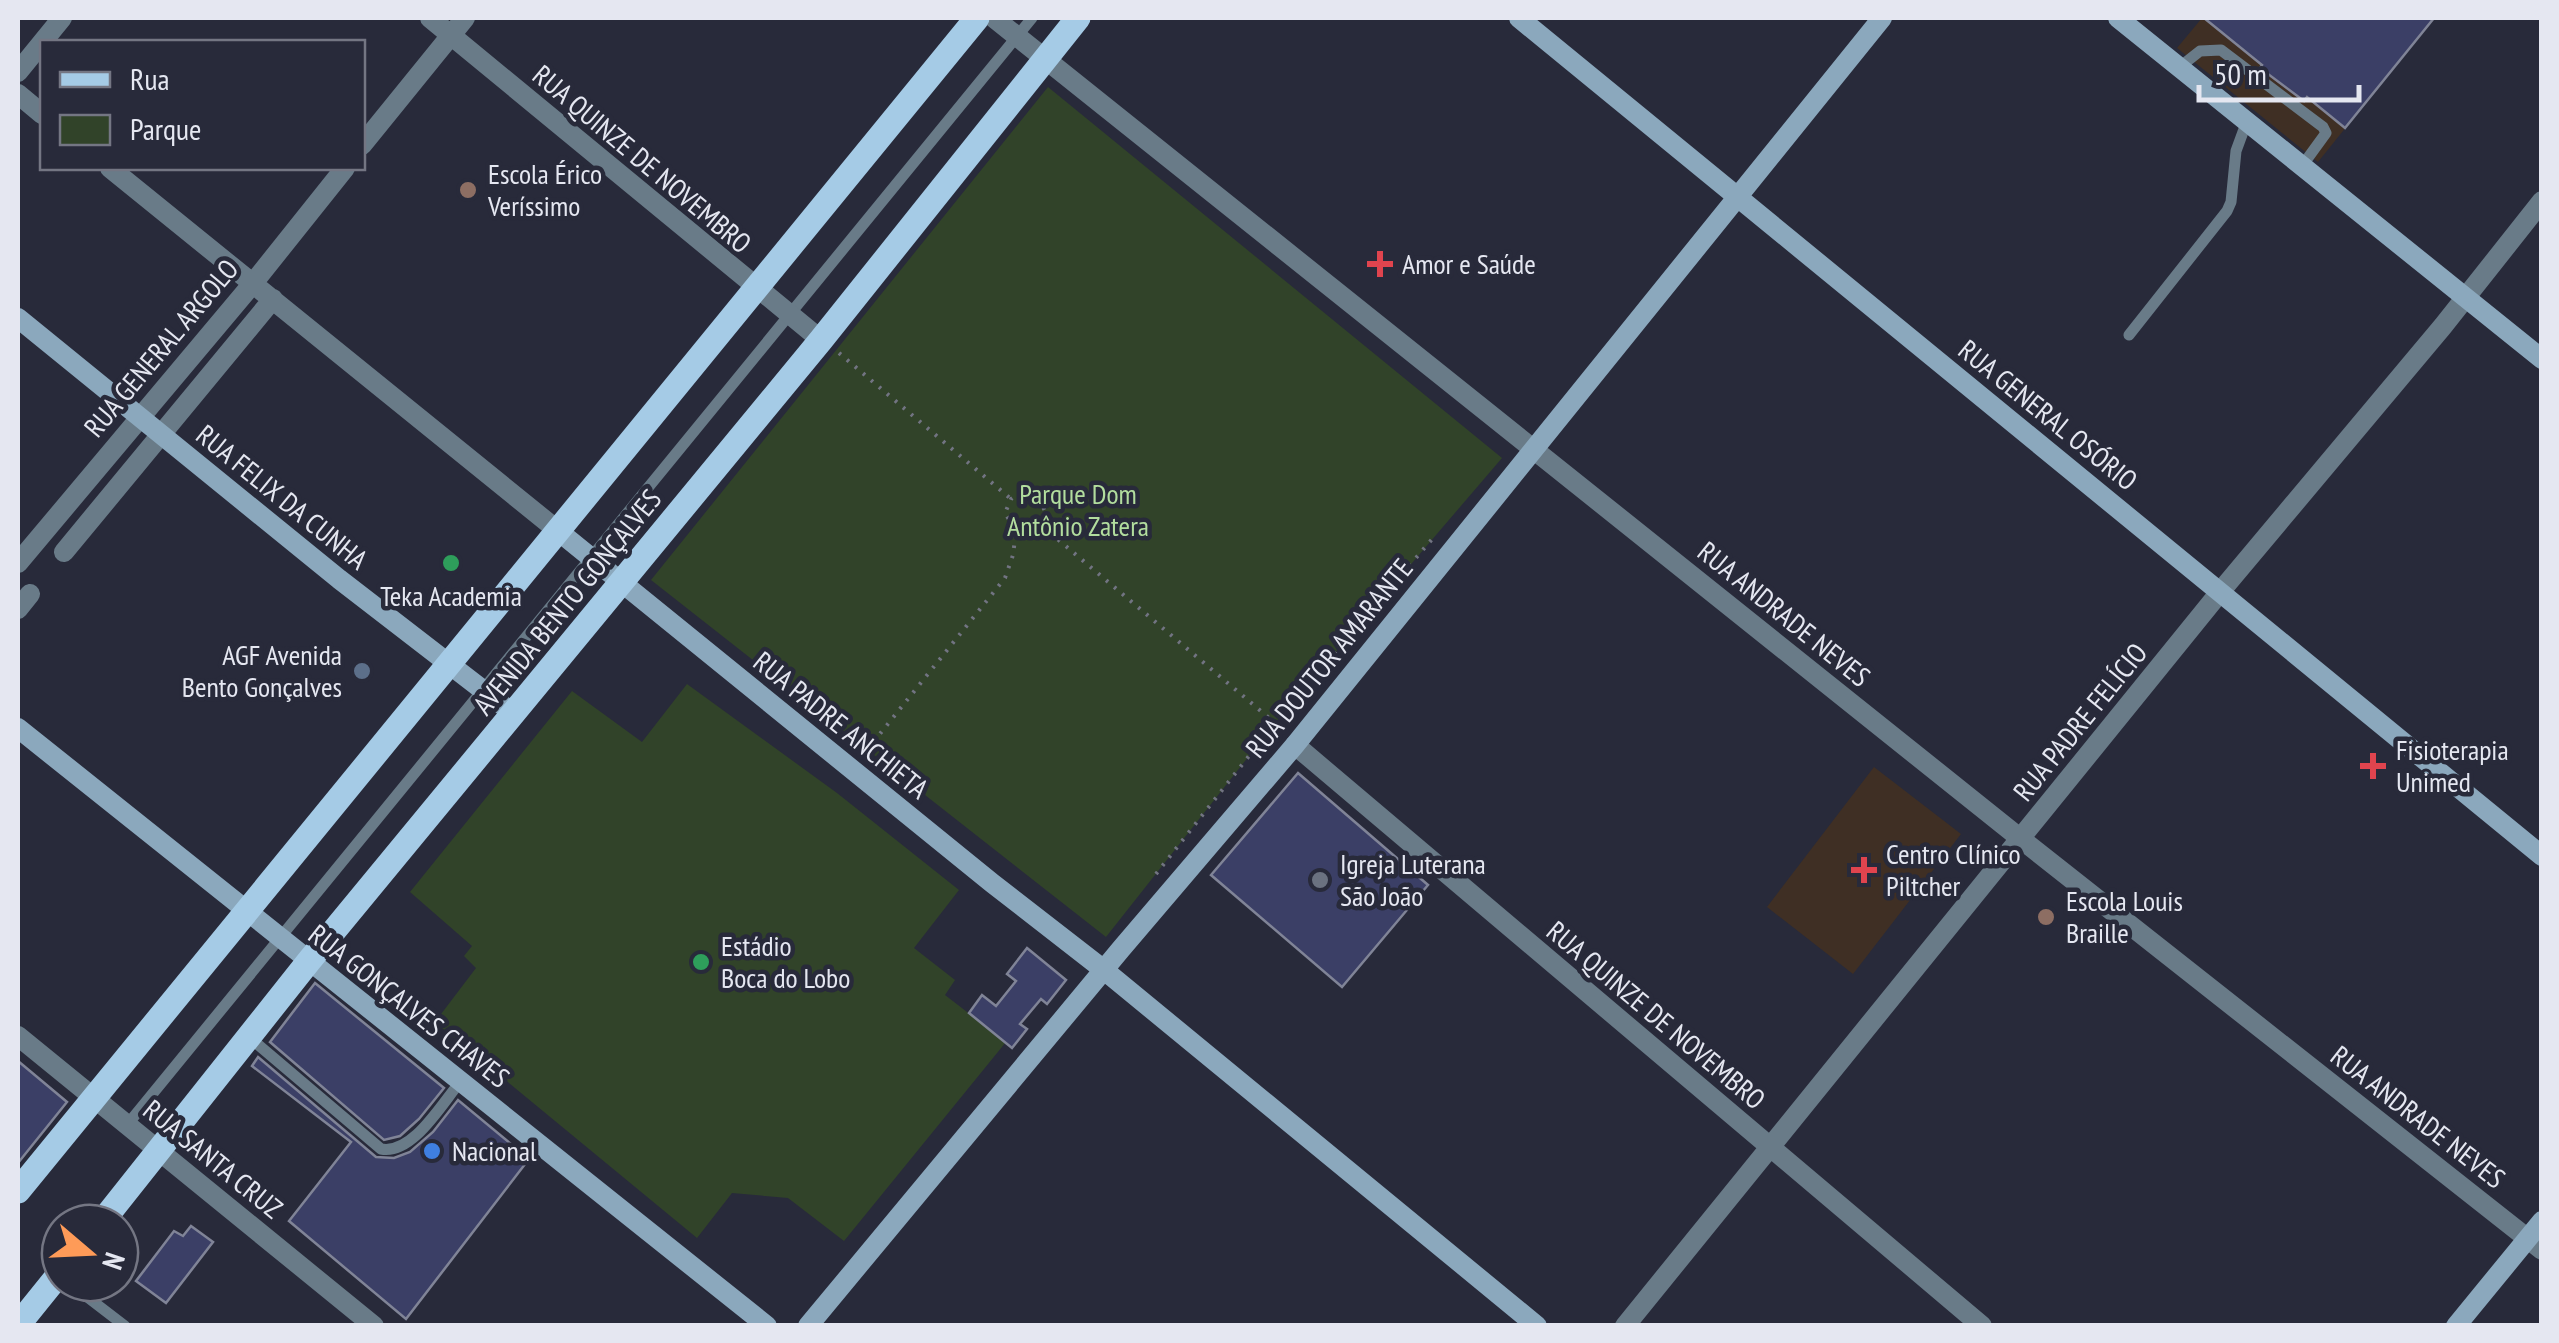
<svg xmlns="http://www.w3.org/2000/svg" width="2559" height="1343" font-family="'PT Sans Narrow',sans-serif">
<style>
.medical{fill:#3f2f24}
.green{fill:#314329}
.building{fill:#3b3f66;stroke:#808497;stroke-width:2.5}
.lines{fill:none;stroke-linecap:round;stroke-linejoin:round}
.path{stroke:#727482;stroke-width:4;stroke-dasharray:2.5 8;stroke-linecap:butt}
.lane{stroke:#697b88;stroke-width:11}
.street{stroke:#697b88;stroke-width:20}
.secondary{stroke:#8ba8bd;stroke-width:20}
.primary{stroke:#a5cbe6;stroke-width:25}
.education-dot{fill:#8d6e63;stroke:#282a3a;stroke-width:4}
.health-dot{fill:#e0444e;stroke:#282a3a;stroke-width:4}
.leisure-dot{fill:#2e9e5b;stroke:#282a3a;stroke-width:4}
.service-dot{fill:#5c6f8a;stroke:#282a3a;stroke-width:4}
.worship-dot{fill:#6b7280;stroke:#282a3a;stroke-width:4}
.shop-dot{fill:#3f7fe0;stroke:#282a3a;stroke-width:4}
.labels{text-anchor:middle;stroke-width:9;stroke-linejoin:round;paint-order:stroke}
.street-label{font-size:28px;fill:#e5e7f1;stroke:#282a3a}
.poi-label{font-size:28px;fill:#e5e7f1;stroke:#282a3a;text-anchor:start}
.park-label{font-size:28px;fill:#b2dd9e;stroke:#282a3a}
</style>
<rect width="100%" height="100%" fill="#282a3a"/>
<path class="medical" d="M2202,18h232l-116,144 -141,-114z
M1874,767l87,67 -108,140 -86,-67z"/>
<path class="green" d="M1048,87l454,371 -227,265 -169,214 -455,-357z
M687,684l150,109 122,97 -45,58 41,32 -10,15 61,47 -162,199 -56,-43 -56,-5 -35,45 -262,-216 41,-54 -12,-12 8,-10 -62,-54 162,-201 70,51z"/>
<path class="building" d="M2204,18h230l-89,110 -38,-31 -3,4 -44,-33 2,-3z
M1298,773l130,112 -86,102 -131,-112z
M1027,948l39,32 -19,24 -6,-5 -21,25 7,5 -15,19 -43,-35 13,-18 14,11 20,-25 -9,-7z
M315,983l129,105 -25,31 -19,17 -16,4 -114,-98z
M258,1057l118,100 18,1 16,-6 23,-20 25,-32 71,59 -123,160 -117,-98 62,-79 -99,-76z
M18,1061l49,41 -49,61z
M191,1226l22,16 -47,61 -30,-22 38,-50 9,5z"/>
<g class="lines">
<path class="path" d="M839,353l172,146
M1042,526l233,197
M867,750l138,-172 8,-23 3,-24 -11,-18 6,-14 9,-6 18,4 8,16c-3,16 -15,23 -30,18
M1156,874l119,-151 158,-185"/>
<path class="lane" d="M2181,66l19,-15 21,-1 102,77 3,6 -24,33
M2129,335l98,-124 4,-9 5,-51 11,-30
M249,1037l132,112c32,6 61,-46 80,-68
M127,1125l905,-1107
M69,1283l56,43"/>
<path class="street" d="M430,18l391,322
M994,18l1027,821 521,411
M18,72l44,-54
M18,94l24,20
M362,145l103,-127
M110,168l447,362
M64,552l209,-253
M18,563l236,-281 91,-114
M18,609l12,-15
M1295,745l687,581
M18,1036l356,290
M1625,1326l595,-734 223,-266 99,-125"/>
<path class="secondary" d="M1519,18l1023,838
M2118,18l424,341
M18,318l321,261 175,135
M557,530l435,353 112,87 433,356
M18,728l749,598
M808,1326l313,-377 174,-204 587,-727
M2456,1326l86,-105"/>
<path class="primary" d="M18,1191l959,-1173
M101,1223l208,-262 512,-621 257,-322
M18,1325l42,-52"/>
</g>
<g class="education-dot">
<circle cx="468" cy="190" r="10"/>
<circle cx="2046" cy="917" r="10"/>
</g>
<g class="health-dot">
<path d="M1375 249h10v10h10v10h-10v10h-10v-10h-10v-10h10z"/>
<path d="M2368 751h10v10h10v10h-10v10h-10v-10h-10v-10h10z"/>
<path d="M1859 855h10v10h10v10h-10v10h-10v-10h-10v-10h10z"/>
</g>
<g class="leisure-dot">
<circle cx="451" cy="563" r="10"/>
<circle cx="701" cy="962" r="10"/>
</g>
<circle class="service-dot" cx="362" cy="671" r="10"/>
<circle class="worship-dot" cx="1320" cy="880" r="10"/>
<circle class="shop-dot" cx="432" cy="1151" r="10"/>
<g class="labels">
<g class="street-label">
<text transform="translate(642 159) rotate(40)" y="10">RUA QUINZE DE NOVEMBRO</text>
<text transform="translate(161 348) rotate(-50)" y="10">RUA GENERAL ARGOLO</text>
<text transform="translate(2048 415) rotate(39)" y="10">RUA GENERAL OSÓRIO</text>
<text transform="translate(282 497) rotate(39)" y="10">RUA FELIX DA CUNHA</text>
<text transform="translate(567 602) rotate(-51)" y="10">AVENIDA BENTO GONÇALVES</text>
<text transform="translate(1784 614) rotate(39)" y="10">RUA ANDRADE NEVES</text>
<text transform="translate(1329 658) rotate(-51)" y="10">RUA DOUTOR AMARANTE</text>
<text transform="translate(2080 722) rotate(-51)" y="10">RUA PADRE FELÍCIO</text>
<text transform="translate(841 725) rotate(39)" y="10">RUA PADRE ANCHIETA</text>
<text transform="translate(409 1006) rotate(38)" y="10">RUA GONÇALVES CHAVES</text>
<text transform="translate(1656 1015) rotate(40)" y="10">RUA QUINZE DE NOVEMBRO</text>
<text transform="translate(2418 1117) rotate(38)" y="10">RUA ANDRADE NEVES</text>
<text transform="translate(213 1159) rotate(39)" y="10">RUA SANTA CRUZ</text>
</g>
<g class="poi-label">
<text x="488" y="184">Escola Érico<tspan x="488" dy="32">Veríssimo</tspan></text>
<text x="1402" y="274">Amor e Saúde</text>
<text x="451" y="606" text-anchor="middle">Teka Academia</text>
<text x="342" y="665" text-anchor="end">AGF Avenida<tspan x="342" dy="32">Bento Gonçalves</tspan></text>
<text x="2396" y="760">Fisioterapia<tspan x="2396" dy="32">Unimed</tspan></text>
<text x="1886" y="864">Centro Clínico<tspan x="1886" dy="32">Piltcher</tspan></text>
<text x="1340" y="874">Igreja Luterana<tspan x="1340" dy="32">São João</tspan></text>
<text x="2066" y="911">Escola Louis<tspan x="2066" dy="32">Braille</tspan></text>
<text x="721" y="956">Estádio<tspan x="721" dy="32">Boca do Lobo</tspan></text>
<text x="452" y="1161">Nacional</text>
</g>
<g class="park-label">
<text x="1078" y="504">Parque Dom<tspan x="1078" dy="32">Antônio Zatera</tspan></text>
</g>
</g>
<rect width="2559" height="1343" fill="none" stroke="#e5e7f1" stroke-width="40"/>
<rect x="40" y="40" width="325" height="130" fill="#282a3a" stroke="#747683" stroke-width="2.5"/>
<rect x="60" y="72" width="50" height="15" fill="#a5cbe6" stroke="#747683" stroke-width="2.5"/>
<text x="130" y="90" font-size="30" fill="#e5e7f1">Rua</text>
<rect x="60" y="115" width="50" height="30" fill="#314329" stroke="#747683" stroke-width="2.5"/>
<text x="130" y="140" font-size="30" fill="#e5e7f1">Parque</text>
<g transform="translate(90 1253) rotate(109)"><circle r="48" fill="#282a3a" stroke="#747683" stroke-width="2.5"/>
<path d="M0-8L18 38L0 25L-18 38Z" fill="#fe9b58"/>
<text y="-15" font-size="28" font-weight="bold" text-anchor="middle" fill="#e5e7f1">N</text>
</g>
<path d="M2199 85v15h160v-15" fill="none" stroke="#e5e7f1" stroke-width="5"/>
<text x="2214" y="85" font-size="30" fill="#e5e7f1" stroke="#282a3a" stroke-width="8" paint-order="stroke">50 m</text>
</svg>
